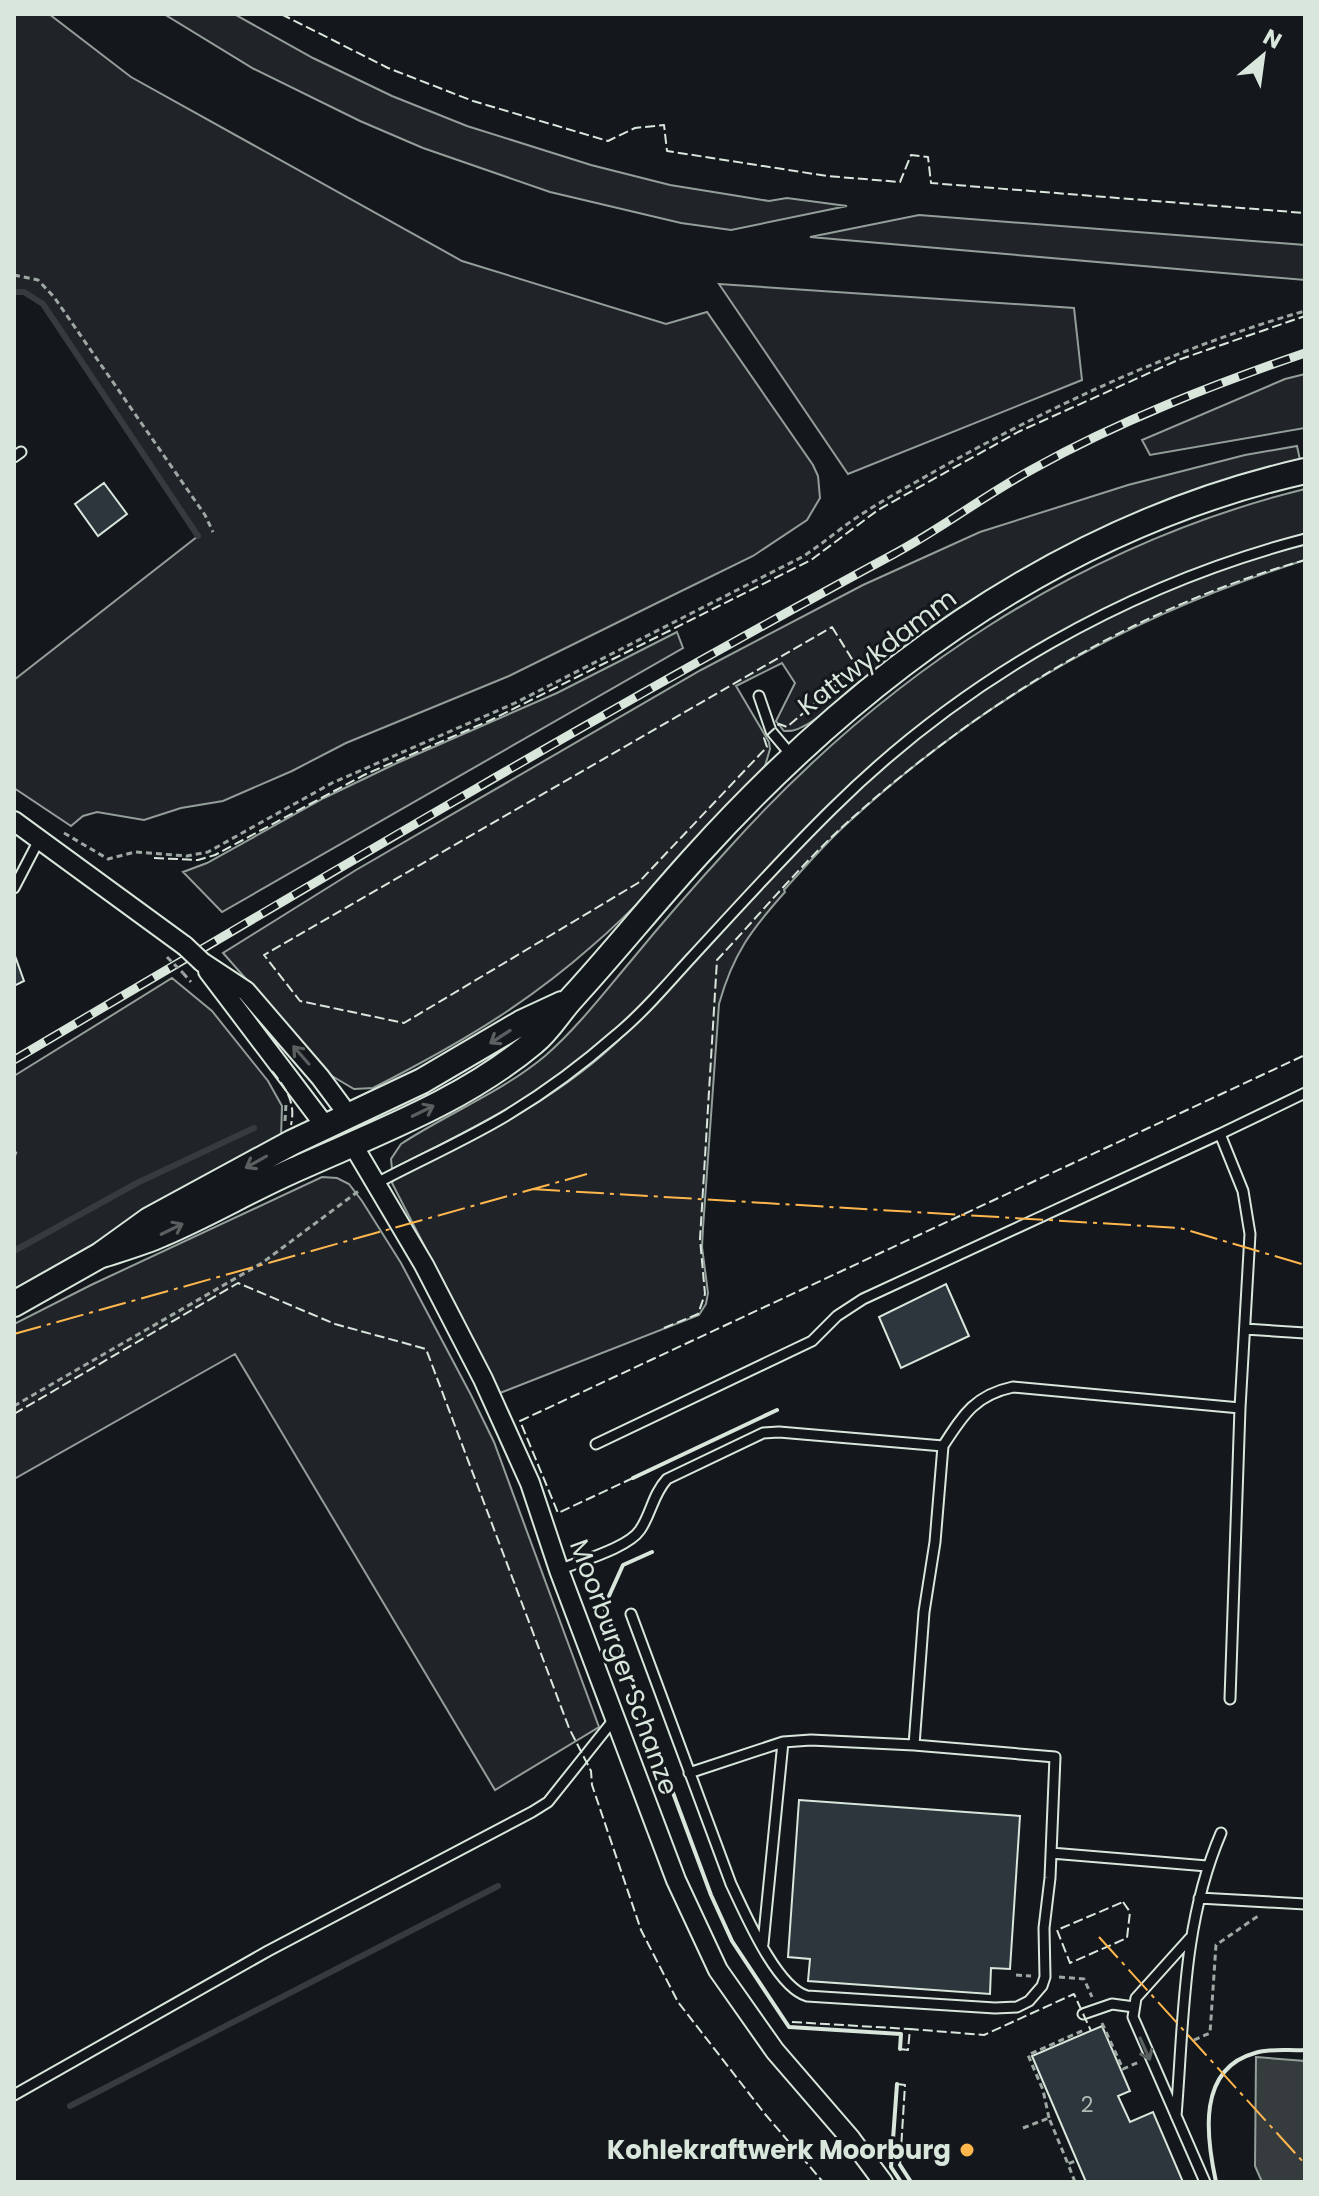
<svg xmlns="http://www.w3.org/2000/svg" width="1319" height="2196" font-family="Poppins,sans-serif">
<style>
.green{fill:#202428;stroke:#939e99;stroke-width:2}
.water{fill:#363b3e;stroke:#939e99;stroke-width:2}
.lines{fill:none;stroke-linecap:round;stroke-linejoin:round}
.stream{stroke:#363b3e;stroke-width:6}
.building{fill:#2c363c;stroke:#d8e6dc;stroke-width:2}
.service-casing{stroke:#d8e6dc;stroke-width:13}
.minor-casing{stroke:#d8e6dc;stroke-width:22}
.secondary-casing{stroke:#d8e6dc;stroke-width:28}
.path{stroke:#9da8a2;stroke-width:3;stroke-dasharray:6 4;stroke-linecap:butt}
.service{stroke:#14181c;stroke-width:9}
.minor{stroke:#14181c;stroke-width:18}
.secondary{stroke:#14181c;stroke-width:24}
.rail-casing{stroke:#d8e6dc;stroke-width:9}
.rail{stroke:#14181c;stroke-width:6;stroke-dasharray:18;stroke-linecap:butt}
.minor-bridge-casing{stroke:#d8e6dc;stroke-width:22;stroke-linecap:butt}
.path-bridge{stroke:#9da8a2;stroke-width:3;stroke-dasharray:6 4;stroke-linecap:butt}
.minor-bridge{stroke:#14181c;stroke-width:18}
.fence{stroke:#d8e6dc;stroke-width:2;stroke-dasharray:10 4;stroke-linecap:butt}
.wall{stroke:#d8e6dc;stroke-width:4}
.power{stroke:#ffb74d;stroke-width:2;stroke-dasharray:28 6 4 6;stroke-linecap:butt}
.oneway{stroke:#59605f}
.poi-dot{fill:#ffb74d;stroke:#14181c;stroke-width:3}
.labels{text-anchor:middle;stroke-width:6;stroke-linejoin:round;paint-order:stroke}
.number-label{font-size:22px;fill:#adbab4}
.street-label{font-size:26px;fill:#d8e6dc;stroke:#14181c}
.poi-label{font-size:26px;font-weight:bold;fill:#d8e6dc;stroke:#14181c;text-anchor:end}
</style>
<rect width="100%" height="100%" fill="#14181c"/>
<path class="green" d="M14,14h35l82,63 331,184 204,63 41,-12 106,153 5,11 2,22 -13,22 -54,36 -94,46 -150,74 -163,67 -54,28 -69,30 -42,7 -37,12 -47,-8 -14,4 -12,10 -57,-38v-108l184,-144 -155,-232 -19,-12h-10z
M164,14h70l79,44 79,38 75,30 124,39 79,20 62,10 37,6 18,-3 60,8 -116,24 -50,-7 -131,-31 -127,-44 -63,-27 -106,-52z
M919,215l386,30v35l-495,-43z
M719,284l355,24 8,72 -234,94z
M1305,374v54l-155,27 -8,-15 143,-61z
M1297,446l3,14c-128,34 -250,85 -359,160 -30,20 -59,43 -87,66 -17,14 -33,32 -52,41 -7,4 -11,4 -18,4l-8,-10 19,-38 -13,-20 -46,23 33,56 1,7 -5,17c-58,60 -110,126 -173,180 -69,61 -137,100 -219,142l-19,1 -22,-13 -109,-123 133,-83 345,-200 162,-85 117,-53 148,-47 117,-30z
M1305,489v71c-175,56 -318,136 -454,260 -24,21 -45,46 -67,70l1,2c-34,38 -52,62 -66,112l-16,224 -1,19 6,46 -2,11 -7,11 -199,78 -108,-210 2,-4c81,-41 163,-78 229,-143l-5,-9c-64,62 -147,103 -226,142l-1,-10 10,-15c47,-31 101,-52 144,-88 32,-28 58,-62 85,-94 32,-39 65,-77 99,-114 154,-172 350,-303 576,-359z
M677,632l6,16 -461,264 -39,-40 24,-9 117,-65 73,-35 160,-70z
M172,978l40,33 56,70 14,25 -1,32 -267,151v-213z
M322,1177l15,1 12,6 13,17 39,62 70,132 23,47 105,285 -104,63 -260,-436 -221,125v-155l77,-39z"/>
<path class="water" d="M1256,2057l49,4v121h-43l-7,-16z"/>
<g class="lines">
<path class="stream" d="M14,292h10l19,12 155,232
M14,1251l123,-68 117,-55
M70,2106l428,-220"/>
</g>
<path class="building" d="M104,483l23,31 -29,22 -23,-32z
M14,953l10,28 -10,5z
M946,1284l23,52 -68,32 -22,-51z
M799,1800l221,16 -10,153 -19,-1 -1,26 -182,-13 2,-22 -22,-2z
M1102,2026l28,65 -12,5 12,26 23,-10 30,70h-97l-54,-126z"/>
<g class="lines">
<g class="service-casing">
<path id="service" d="M14,457l7,-5
M759,696l12,35 21,25
M14,888l26,-50
M1220,1134l85,-41
M375,1184c45,-24 91,-44 134,-70 38,-23 74,-50 107,-79 28,-23 51,-51 76,-78 46,-50 92,-101 141,-149 130,-129 296,-223 472,-269
M1245,1329l60,4
M596,1444l216,-103 25,-25 26,-17 357,-165 23,57 7,43 -10,174 -10,291
M943,1446c20,-31 32,-51 70,-59l227,21
M559,1570c21,-9 69,-22 81,-40 11,-16 13,-36 27,-51l96,-46 16,-1 164,14 -8,96 -11,70 -10,133 -103,-5 -28,2 -94,31
M631,1614l100,270c14,29 45,103 76,112l188,12 22,-1 12,-6 13,-15 3,-9 -1,-49 6,-50 5,-121 -141,-12
M1051,1853l156,13
M1199,1898l106,6
M1190,1938l-54,60 -3,19 72,165
M763,1944l20,-202
M1083,2014l29,-10 22,3
M14,2095l254,-144 264,-139 16,-10 67,-84
M1176,2116c8,-97 6,-192 45,-283"/>
</g>
<g class="minor-casing">
<path id="minor" d="M14,821l171,125
M202,962l44,29 74,86 29,39
M208,971l118,156
M353,1145l71,120 59,114 47,104 29,87 117,310 42,90 57,81 76,88 32,43"/>
</g>
<g class="secondary-casing">
<path id="secondary" d="M99,1256c21,-7 43,-13 63,-22 45,-19 87,-44 132,-64 82,-37 170,-69 240,-128 15,-12 25,-30 38,-44 43,-47 83,-97 126,-144 165,-182 364,-328 607,-383
M14,1304l85,-48 50,-36 142,-77 131,-62 99,-58 41,-19"/>
</g>
<path class="path" d="M14,275l24,5 16,17 151,218 8,17
M64,833l44,26 27,-7 52,4 21,-4 124,-69 183,-80 287,-146c16,-10 29,-21 44,-32 26,-19 56,-35 84,-51 118,-67 245,-126 375,-163
M183,973l8,9
M285,1121l1,-17
M14,1157l3,-8
M14,1406l248,-143 98,-73
M1016,1975l15,1
M1059,1977l25,2 8,18
M1102,2023l21,46 16,-7
M1194,2040l16,-7 6,-88 42,-29
M1049,2118l-6,-28 -15,-35 56,-25
M1023,2128l26,-10 19,46
M1075,2182l-7,-18 9,-4"/>
<use href="#service" class="service"/>
<use href="#minor" class="minor"/>
<use href="#secondary" class="secondary"/>
<g class="rail-casing">
<path id="rail" d="M14,1060c291,-172 582,-345 880,-506 48,-26 91,-59 139,-85 86,-48 179,-84 272,-116"/>
</g>
<use href="#rail" class="rail"/>
<g class="minor-bridge-casing">
<path id="minor-bridge" d="M185,946l17,16"/>
</g>
<path class="path-bridge" d="M167,957l16,16"/>
<use href="#minor-bridge" class="minor-bridge"/>
<path class="fence" d="M281,14l107,54 85,33 135,40 27,-13 29,-3 3,26 160,25 73,6 11,-27 17,2 3,26 374,30
M832,627l25,40 -70,60 -8,-3 -15,14 3,9 -129,136 -234,140 -104,-22 -36,-46z
M154,858l44,2 17,-5 149,-80 127,-55 320,-160 67,-50 140,-78 160,-72 127,-44
M272,1071c14,18 24,30 19,54
M664,1328l34,-14 7,-20 -5,-55 17,-279c44,-47 86,-98 134,-141 131,-117 284,-211 454,-259
M14,1414l224,-131 97,41 91,25 143,379 22,43 1,14 49,145 37,72 87,112 58,68
M633,1478l-75,35 -38,-92 785,-366
M1123,1902l7,10 -3,26 -57,25 -13,-33z
M792,2022l118,7
M900,2049l8,1 2,-21 74,6 90,-41 17,37
M897,2084l8,1 -5,80"/>
<path class="wall" d="M633,1478l144,-68
M652,1552l-29,13 -19,42 107,288 21,46 57,86 112,7 -1,15
M897,2084l-6,83 10,15
M900,2165l11,17
M1216,2182c-10,-46 -19,-113 39,-129 16,-5 34,-2 50,-3"/>
<path class="power" d="M532,1189l648,39 125,37
M14,1334l573,-160
M1099,1937l206,227"/>
</g>
<defs><path id="oneway-shaft" d="M-6 0H5M1.5-3L5.5 0L1.5 3" fill="none" stroke-width="1.6" stroke-linecap="round" stroke-linejoin="round" transform="scale(2)"/></defs>
<g class="oneway">
<use href="#oneway-shaft" transform="translate(500 1037) rotate(147)"/>
<use href="#oneway-shaft" transform="translate(301 1055) rotate(-131)"/>
<use href="#oneway-shaft" transform="translate(423 1111) rotate(-26)"/>
<use href="#oneway-shaft" transform="translate(256 1162) rotate(151)"/>
<use href="#oneway-shaft" transform="translate(172 1229) rotate(-26)"/>
<use href="#oneway-shaft" transform="translate(1145 2049) rotate(66)"/>
</g>
<circle class="poi-dot" cx="967" cy="2150" r="8"/>
<g class="labels">
<g class="number-label">
<text x="1087" y="2112">2</text>
</g>
<g class="street-label">
<text transform="translate(877 652) rotate(-37)" y="9">Kattwykdamm</text>
<text transform="translate(624 1667) rotate(70)" y="9">Moorburger Schanze</text>
</g>
<g class="poi-label">
<text x="951" y="2159">Kohlekraftwerk Moorburg</text>
</g>
</g>
<rect width="1319" height="2196" fill="none" stroke="#d8e6dc" stroke-width="32"/>
<g transform="translate(1263 56) rotate(29)" stroke="#14181c" stroke-width="6" paint-order="stroke">
<path d="M0-6L14 30L0 20L-14 30Z" fill="#d8e6dc"/>
<text y="-12" font-size="22" font-weight="bold" text-anchor="middle" fill="#d8e6dc">N</text>
</g>
</svg>
